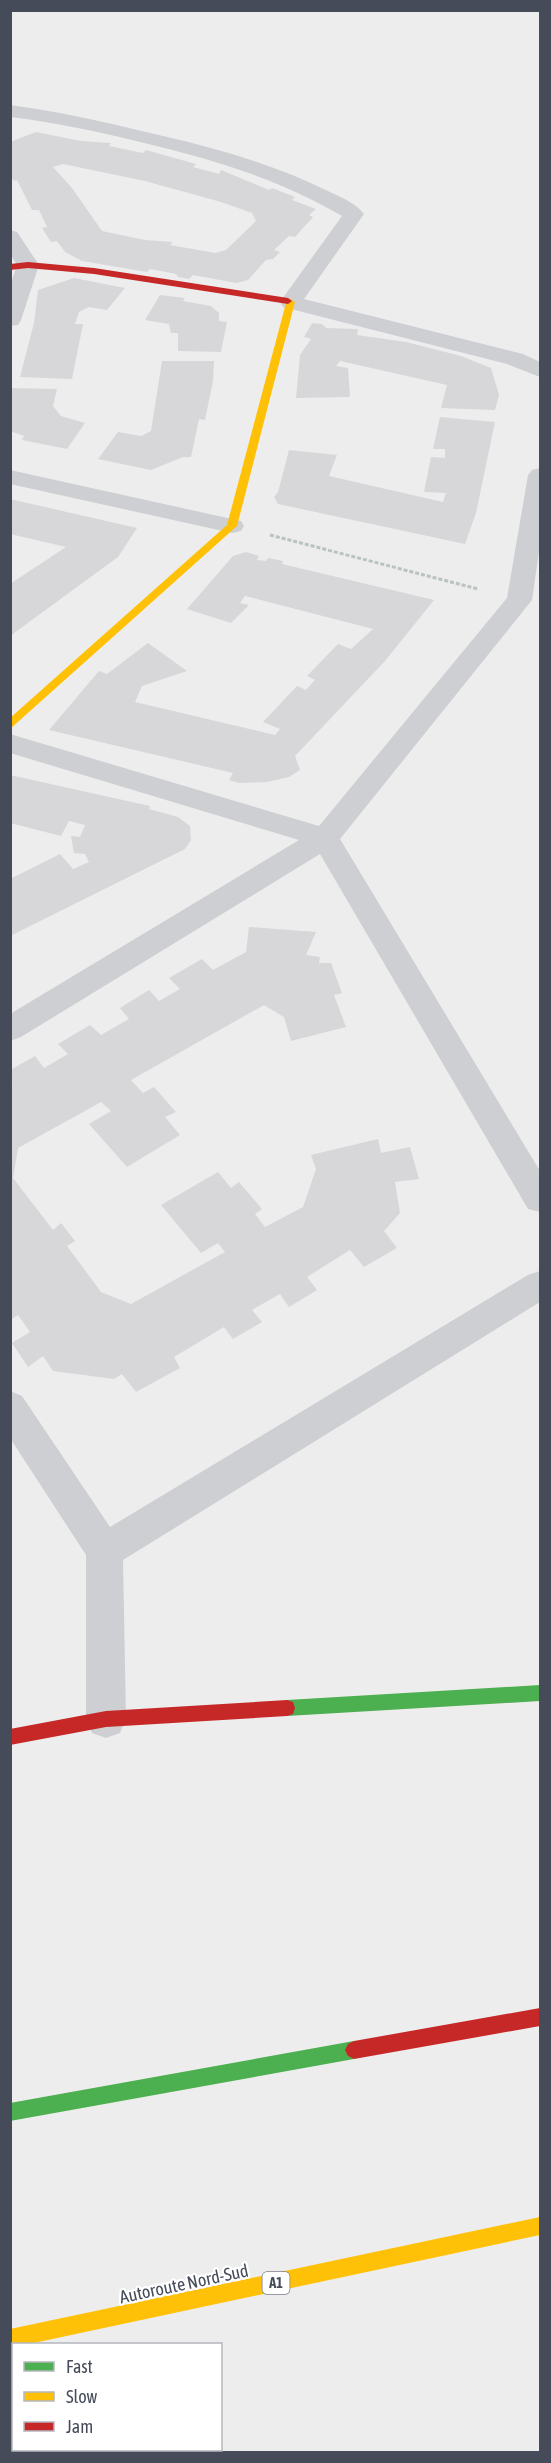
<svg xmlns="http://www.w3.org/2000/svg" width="551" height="2463" font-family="'Asap Condensed',sans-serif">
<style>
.building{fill:#d7d6d9;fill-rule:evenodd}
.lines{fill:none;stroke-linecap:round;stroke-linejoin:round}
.path{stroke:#b8c3c2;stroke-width:3;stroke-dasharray:4 2;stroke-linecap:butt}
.street{fill:#cecfd2;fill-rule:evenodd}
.fast{fill:#4caf50;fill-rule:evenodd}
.slow{fill:#ffc107;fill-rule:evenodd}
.jam{fill:#c62828;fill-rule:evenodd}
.labels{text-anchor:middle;stroke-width:4.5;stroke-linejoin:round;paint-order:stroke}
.shield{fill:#fff;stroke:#7d818b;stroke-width:1.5}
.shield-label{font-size:14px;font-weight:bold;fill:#454b59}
.near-street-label{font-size:18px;fill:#454b59;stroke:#fff}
</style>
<rect width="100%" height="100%" fill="#eeeded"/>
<path class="building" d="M36,132l45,9 30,2 -2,3 34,7 3,-3 50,14 -3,3 26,7 2,-4 48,20 3,-2 23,9 -3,3 24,9 -7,6 4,2 -18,20 -6,-1 -15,14 6,2 -7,7 -7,1 -18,20 -12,3 -43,-8 -4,4 -11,-2 -2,-3 -26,-5 -3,3 -65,-11 -17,-9 -8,-11 -6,1 -9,-14 5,-1 -8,-17h-7l-15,-30 -3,1 -4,-6v-33zM63,164l82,17 76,21 31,11 4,8 -30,29 -11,3 -45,-8 3,-3 -28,-2 -43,-9 -30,-43 -19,-21z
M74,278l51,10 -18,22 -18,-3 -10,5 -4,12h8l-11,55 -52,-2 14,-54 4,-33z
M160,295l25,3 -2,3 28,5 8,7v8l8,1 -6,30 -43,-1v-18h-7l-2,-9 -24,-4z
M312,323l10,1 4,4 32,1 -1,6 49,7 55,14 30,12 8,27 -4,15 -54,-2 6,-23 -107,-24 -4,5 12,2 2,29 -54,1 4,-43 11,-16 -7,-2z
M162,361h52l-1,20 -8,39 -6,-1 -8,38h-8l-32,13 -53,-11 20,-27 23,4 10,-5z
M10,388l47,1 -4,17 8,10 24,7 -18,26 -45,-9 2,-4 -14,-5z
M440,417l55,5 -19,91 -11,31 -187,-40 -4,-7 4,-5 11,-42 48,5 -8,21 114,26 3,-9 -22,-1 7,-35 14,1v-9h-12z
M10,499l127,29 -19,29 -108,79v-52l56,-37 -56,-13z
M246,552l13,4 -2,4 9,1 2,-3 15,3 -1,3 152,36 -49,61 -90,95 5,14 -11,7 -22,5 -28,1 -10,-3 4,-7 -184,-43 50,-59 8,3 41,-31 39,28 -45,15 -7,16 140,33 5,-6 -17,-7 34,-36 9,4 9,-10 -8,-4 31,-32 13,5 22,-20 -128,-33 -5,7 9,2 -18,18 -44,-14 46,-53z
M10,775l140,31 -1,3 29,8 12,9 1,14 -6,9 -175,87v-57l50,-25 13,15 16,-7 -4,-8 -11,-1 -3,-17 9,1 5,-12 -16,-4 -8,15 -51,-13z
M249,927l67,5 -10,23 14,2 -1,6h12l11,30 -8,2 12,32 -55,14 -7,-24 -20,-12 -133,75 12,13 11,-6 22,25 -11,5 15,18 -53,32 -38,-43 22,-13 -10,-9 -83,46 -5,30 40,52 8,-7 14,18 -8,5 34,46 30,12 94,-52 -7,-9 -17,10 -40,-48 57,-33 13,16 8,-6 23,27 -7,5 10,13 38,-20 13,-38 -5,-14 67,-16 3,14 29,-6 9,32 -24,3 5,31 -16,18 13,17 -33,19 -14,-17 -43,27 10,13 -28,17 -9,-13 -28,16 10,12 -29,17 -9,-12 -50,30 6,11 -44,24 -14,-18 -8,5 -61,-8 -10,-15 -15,11 -16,-24 18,-11 -12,-17 -8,5v-233l3,-2 -3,-3v-12l25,-14 9,12 24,-14 -10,-10 32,-19 11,10 28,-16 -9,-11 29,-18 10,11 21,-12 -11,-11 33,-19 11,11 33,-18z"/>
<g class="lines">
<path class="path" d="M270,535l208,54"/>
<path class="street" d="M10,105c46,6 91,16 136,27 63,14 125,31 184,60 11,5 27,12 34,22l-60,85 219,55 17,8v15l-33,-13 -224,-57 -3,-5 62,-86c-64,-38 -134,-58 -206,-75 -41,-10 -83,-19 -126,-24z
M10,230l7,2 22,33 -18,55 -3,5 -8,1v-40l7,-21 -7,-11z
M540,468v77l-8,55 -192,239 200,332v41l-12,-3 -208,-355 -299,183 -11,4v-27l289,-174 -289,-87v-19l309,92 188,-228 21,-123 4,-5z
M10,470l222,49 9,2 3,5 -3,5 -9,2 -222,-49z
M540,1271v31l-417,258 3,159 -6,14 -14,5 -14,-5 -6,-14v-164l-76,-117v-47l12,5 88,131 418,-252z"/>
<path class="fast" d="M540,1685v16l-253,15 -6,-2 -2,-6 2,-6 6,-2z
M354,2041l6,3 3,6 -3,6 -6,3 -344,62v-18z"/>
<path class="slow" d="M288,298l7,4 -58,224 -227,203v-11l217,-193 59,-222 -2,-2z
M540,2217v18l-511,109h-15v4h-4v-19z"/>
<path class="jam" d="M28,262l66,6 194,30 4,3 -4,3 -194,-30 -66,-6 -18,2v-6z
M287,1700l6,2 2,6 -2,6 -6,2 -181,11 -96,18v-16l96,-18z
M540,2008v18l-186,33 -6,-3 -3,-6 3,-6 6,-3z"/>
</g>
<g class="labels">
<rect class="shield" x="262.5" y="2272" width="27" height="22" rx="4.5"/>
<g class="shield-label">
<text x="276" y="2288">A1</text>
</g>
<g class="near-street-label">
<text transform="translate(184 2284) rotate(-12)" y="6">Autoroute Nord-Sud</text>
</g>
</g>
<rect width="551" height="2463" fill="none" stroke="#454b59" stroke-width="24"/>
<rect x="12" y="2343" width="210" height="108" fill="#ffffff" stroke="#b5b7bd" stroke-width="1.5"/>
<rect x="24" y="2362" width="30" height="9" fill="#4caf50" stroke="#b5b7bd" stroke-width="1.5"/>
<text x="66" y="2373" font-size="18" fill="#454b59">Fast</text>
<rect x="24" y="2392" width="30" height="9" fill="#ffc107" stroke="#b5b7bd" stroke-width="1.5"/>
<text x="66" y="2403" font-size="18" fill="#454b59">Slow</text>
<rect x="24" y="2422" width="30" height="9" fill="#c62828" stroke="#b5b7bd" stroke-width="1.5"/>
<text x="66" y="2433" font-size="18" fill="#454b59">Jam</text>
</svg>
